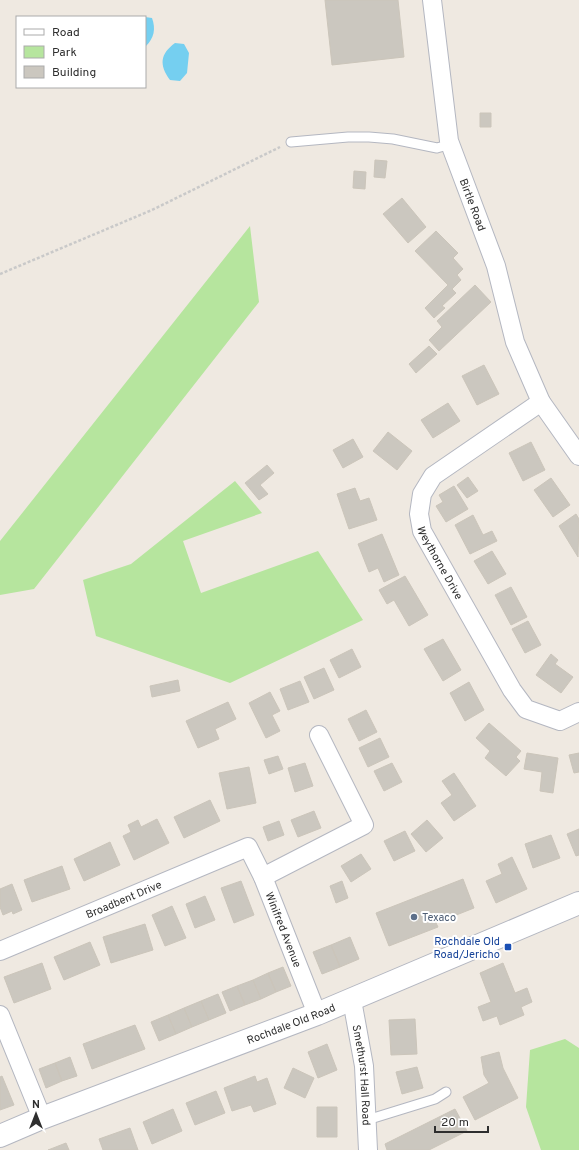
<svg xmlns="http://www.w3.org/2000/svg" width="579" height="1150" font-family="Overpass,sans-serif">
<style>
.green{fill:#b6e59e}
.water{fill:#75cff0}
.building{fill:#cbc7bf;stroke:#cbc5ba}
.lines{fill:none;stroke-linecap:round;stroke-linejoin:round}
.service-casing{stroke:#b4b7c1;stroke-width:11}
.minor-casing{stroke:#b4b7c1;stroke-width:20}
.secondary-casing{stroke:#b4b7c1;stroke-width:24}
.path{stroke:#c9c9c9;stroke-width:2.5;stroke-dasharray:3 2;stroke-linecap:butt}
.service{stroke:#fff;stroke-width:9}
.minor{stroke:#fff;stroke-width:18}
.secondary{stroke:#fff;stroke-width:22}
.service-dot{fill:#5c6f8a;stroke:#fff;stroke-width:1.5}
.transit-dot{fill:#1a4fb4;stroke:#fff;stroke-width:1.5}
.labels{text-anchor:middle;stroke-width:4;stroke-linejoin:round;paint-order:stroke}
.street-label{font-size:11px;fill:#2e2e2e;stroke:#fff}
.service-label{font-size:11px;fill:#4e5e75;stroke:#fff;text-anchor:start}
.transit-label{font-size:11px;fill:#164399;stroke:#fff;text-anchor:end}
</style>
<rect width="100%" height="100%" fill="#efe9e1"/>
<path class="green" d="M250,226l9,76 -225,287 -34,6v-54z
M235,481l27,32 -79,28 18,52 117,-42 45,69 -133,63 -134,-47 -13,-56 48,-16z
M565,1039l14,9v102h-38l-15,-43 4,-57z"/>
<path class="water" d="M145,17l7,1c4,11 2,20 -6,28h-1z
M175,43l9,1 5,9 -2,20 -7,8 -10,-1c-11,-15 -10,-26 5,-37z"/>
<path class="building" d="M325,0h73l6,57 -72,8z
M480,113h11v14h-11z
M375,160l12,1 -2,17 -11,-1z
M354,171l12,1 -1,17 -12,-1z
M402,198l24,29 -18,16 -25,-29z
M436,231l22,22 -5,5 10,11 -6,6 4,5 -9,9 4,4 -14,13 3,2 -11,10 -9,-10 23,-23 -33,-34z
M475,285l16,17 -52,49 -10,-11 13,-13 -5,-6z
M429,346l8,8 -21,19 -7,-9z
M484,365l15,29 -22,11 -15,-29z
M448,403l12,18 -27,17 -12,-18z
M388,432l24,19 -15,19 -24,-19z
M353,439l10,18 -20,11 -10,-18z
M531,442l14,28 -22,11 -14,-28z
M267,465l7,8 -14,12 8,9 -9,6 -14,-17z
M468,477l10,14 -11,7 -10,-13z
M551,478l19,27 -17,12 -19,-27z
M454,486l14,23 -22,13 -10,-16 7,-4 -4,-7z
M355,488l5,13 9,-3 8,22 -28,9 -12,-35z
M576,514l3,5 -1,38 -19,-31z
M473,515l10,20 9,-4 5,10 -27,13 -15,-29z
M382,534l17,41 -15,7 -6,-14 -9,4 -11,-28z
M492,551l14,23 -18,10 -14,-23z
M405,576l23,39 -19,11 -15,-26 -7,4 -8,-14z
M511,587l16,30 -16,8 -16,-30z
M528,621l13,24 -16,8 -13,-24z
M443,639l18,31 -18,11 -19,-32z
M352,649l9,18 -22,11 -9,-18z
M551,654l7,6 -3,4 18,13 -12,16 -25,-18z
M324,668l10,22 -20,9 -10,-22z
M178,680l2,11 -28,6 -2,-11z
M300,681l9,21 -21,8 -8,-21z
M469,682l15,28 -19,11 -15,-28z
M270,692l10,19 -8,4 8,16 -14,7 -17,-35z
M228,702l8,17 -21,10 4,10 -21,9 -12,-27z
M366,710l11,22 -18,9 -11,-22z
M489,723l32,28 -5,6 4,4 -14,15 -21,-18 5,-7 -14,-13z
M380,738l9,19 -21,10 -9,-19z
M527,753l31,5 -5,35 -13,-2 2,-19 -18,-3z
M579,753v19l-5,1 -5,-18z
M278,756l5,13 -14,5 -5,-14z
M305,763l8,23 -18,6 -7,-24z
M392,763l10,19 -18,9 -10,-20z
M249,767l7,36 -29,6 -8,-36z
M454,773l22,33 -22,15 -13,-18 11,-8 -10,-14z
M210,800l10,21 -36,17 -10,-21z
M314,811l7,17 -23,9 -7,-17z
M157,819l12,24 -35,17 -11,-24 8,-4 -3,-7 10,-5 3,7z
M427,820l16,18 -17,14 -15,-18z
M279,821l5,14 -16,6 -5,-14z
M579,829v26l-3,1 -9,-22z
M405,831l10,20 -21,10 -10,-20z
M551,835l9,23 -27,10 -8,-24z
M110,842l10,23 -36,16 -10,-22z
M361,854l10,15 -20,13 -10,-16z
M512,857l15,32 -31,14 -10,-22 16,-7 -4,-10z
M62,866l8,23 -38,13 -8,-22z
M463,879l11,29 -38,15 2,4 -49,19 -13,-33z
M241,881l13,34 -20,8 -13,-35z
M342,881l6,17 -12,5 -6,-17z
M12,884l10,26 -9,4 -1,-3 -9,4 -3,-8v-18z
M205,896l10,24 -20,8 -9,-24z
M172,906l14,32 -21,8 -13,-31z
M145,924l8,26 -42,13 -8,-26z
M350,937l9,22 -19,8 -9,-22z
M90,942l10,23 -36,15 -10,-23z
M331,945l9,22 -18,7 -9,-22z
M42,963l9,26 -37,14 -10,-26z
M503,963l12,30 12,-5 5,14 -11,5 3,8 -24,10 -3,-9 -14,5 -5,-14 13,-5 -11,-29z
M283,967l8,19 -15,6 -8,-19z
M268,973l8,19 -15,7 -8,-19z
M253,980l8,19 -16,6 -8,-19z
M237,986l8,19 -15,6 -8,-19z
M218,994l8,19 -17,7 -8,-19z
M201,1001l8,19 -17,7 -8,-19z
M184,1008l8,19 -16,7 -8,-19z
M168,1015l8,19 -17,7 -8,-19z
M415,1019l2,35 -26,1 -2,-35z
M135,1025l10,24 -53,20 -9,-25z
M327,1044l10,26 -19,8 -10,-26z
M499,1052l4,16 15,30 -43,22 -12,-23 26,-14 -5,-8 -3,-18z
M70,1057l7,19 -15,5 -7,-18z
M55,1063l7,18 -16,7 -7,-19z
M417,1067l6,21 -21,6 -6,-22z
M293,1068l21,10 -9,20 -21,-10z
M2,1076l12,29 -14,5v-33z
M255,1076l2,6 10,-4 9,26 -22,8 -3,-7 -19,6 -8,-23z
M216,1091l9,22 -30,12 -9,-22z
M317,1107h20v30h-20z
M173,1109l9,22 -30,13 -9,-22z
M455,1109l12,22 -38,19h-42l-2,-6z
M130,1128l8,22h-35l-4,-11z
M66,1143l3,7h-21z"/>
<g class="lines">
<g class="service-casing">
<path id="service" d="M291,142l57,-5h21l24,2 44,9 14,-4
M367,1120l68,-21 11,-7"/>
</g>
<g class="minor-casing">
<g id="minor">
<path id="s1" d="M432,0l17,141 47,125 19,76 26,60 38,54"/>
<path id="s2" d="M541,402l-108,74 -11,18 -3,20 3,17 90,159 14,19 34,12 19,-9"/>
<path d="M263,877l101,-52 -45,-90"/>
<path id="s3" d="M0,951l248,-104 15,30 54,137"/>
<path id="s4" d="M352,1000l12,66 4,84"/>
<path d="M0,1015l42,103"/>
</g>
</g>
<g class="secondary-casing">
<g id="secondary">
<path id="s5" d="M0,1136l42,-18 275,-104 262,-111"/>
</g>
</g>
<path class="path" d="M0,274l152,-64 128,-63"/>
<use href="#service" class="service"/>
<use href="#minor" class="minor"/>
<use href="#secondary" class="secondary"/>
</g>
<circle class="service-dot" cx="414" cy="917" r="4"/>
<rect class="transit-dot" x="504" y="943" width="8" height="8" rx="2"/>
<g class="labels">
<g class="street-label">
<text dy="4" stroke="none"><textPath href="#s1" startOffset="210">Birtle Road</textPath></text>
<text dy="4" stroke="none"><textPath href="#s2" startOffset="226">Weythorne Drive</textPath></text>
<text dy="4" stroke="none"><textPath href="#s3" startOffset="134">Broadbent Drive</textPath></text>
<text dy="4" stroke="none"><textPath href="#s3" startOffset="359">Winifred Avenue</textPath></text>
<text dy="4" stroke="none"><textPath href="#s5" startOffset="312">Rochdale Old Road</textPath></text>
<text dy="4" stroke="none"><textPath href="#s4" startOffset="76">Smethurst Hall Road</textPath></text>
</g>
<g class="service-label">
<text x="422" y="921">Texaco</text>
</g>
<g class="transit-label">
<text x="500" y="945">Rochdale Old<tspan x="500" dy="13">Road/Jericho</tspan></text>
</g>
</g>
<rect x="16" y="16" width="130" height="72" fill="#ffffff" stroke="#ababab"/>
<rect x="24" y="29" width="20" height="6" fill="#ffffff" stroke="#ababab"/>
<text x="52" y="36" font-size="12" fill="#2e2e2e">Road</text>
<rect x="24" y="46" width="20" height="12" fill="#b6e59e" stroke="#ababab"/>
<text x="52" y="56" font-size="12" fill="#2e2e2e">Park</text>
<rect x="24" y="66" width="20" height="12" fill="#cbc7bf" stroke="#ababab"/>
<text x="52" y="76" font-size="12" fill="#2e2e2e">Building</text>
<g transform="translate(36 1114)" stroke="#ffffff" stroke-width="3" paint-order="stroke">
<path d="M0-3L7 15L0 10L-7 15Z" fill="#2e2e2e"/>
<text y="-6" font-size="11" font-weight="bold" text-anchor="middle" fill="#2e2e2e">N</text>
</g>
<path d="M435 1126v6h53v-6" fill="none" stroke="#2e2e2e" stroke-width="2"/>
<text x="441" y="1126" font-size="12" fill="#2e2e2e" stroke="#ffffff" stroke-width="3" paint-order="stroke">20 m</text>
</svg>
